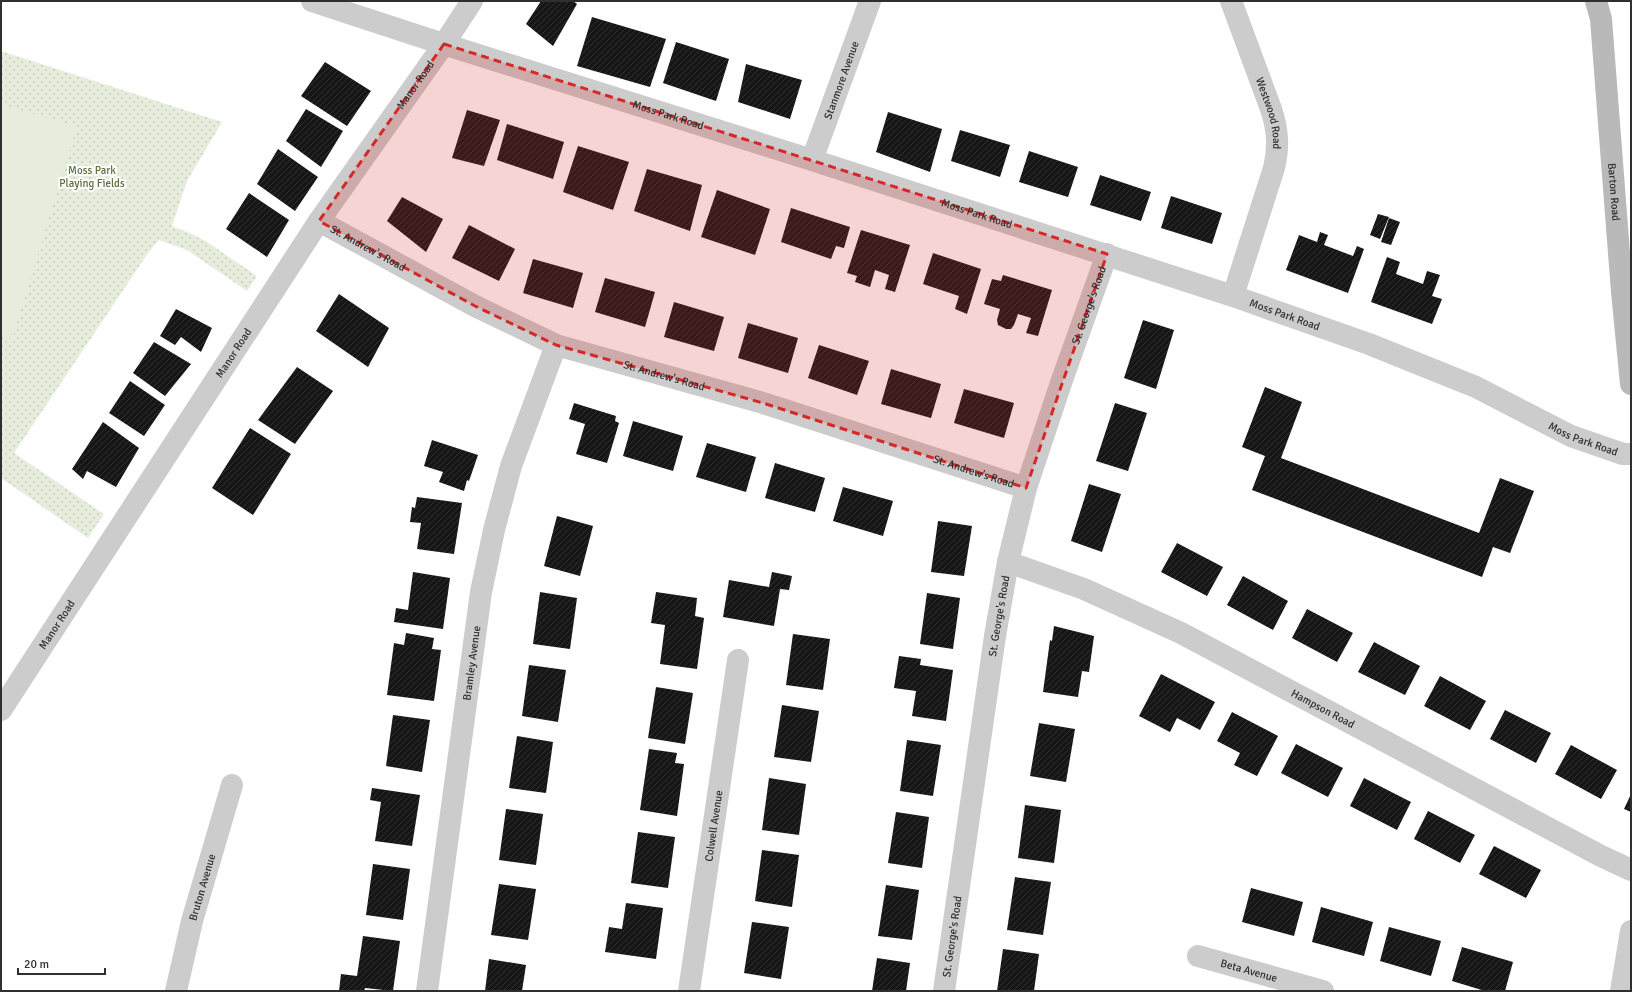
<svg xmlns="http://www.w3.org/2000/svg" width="1632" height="992" font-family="Signika,sans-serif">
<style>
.park{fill:url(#park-dots)}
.pitch{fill:#e7eddc}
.building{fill:url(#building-hatch)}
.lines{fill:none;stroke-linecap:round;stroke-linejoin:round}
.street{stroke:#ccc;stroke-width:22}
.secondary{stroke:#b9b9b9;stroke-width:22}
.marked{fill:#d62828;fill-opacity:0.2;stroke:#d62828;stroke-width:3;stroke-dasharray:8 5;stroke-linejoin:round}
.labels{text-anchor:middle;stroke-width:4;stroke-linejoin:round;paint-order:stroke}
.street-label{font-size:11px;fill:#2f2f2f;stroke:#fff}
.park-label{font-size:11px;fill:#576e39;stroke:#fff}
</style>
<defs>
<pattern id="park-dots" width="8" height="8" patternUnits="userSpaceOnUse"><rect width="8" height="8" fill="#e7eddc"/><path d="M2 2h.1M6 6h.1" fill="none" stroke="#c6ccbd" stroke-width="1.8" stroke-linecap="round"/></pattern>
<pattern id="building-hatch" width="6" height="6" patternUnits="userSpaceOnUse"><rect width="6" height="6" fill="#161616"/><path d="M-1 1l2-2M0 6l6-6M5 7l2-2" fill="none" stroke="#303030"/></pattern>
</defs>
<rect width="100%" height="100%" fill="#fff"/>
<path class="park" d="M1,51l221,71 -35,59 -15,45 22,9 13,7 50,34 -10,15 -60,-41 -28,-10 -11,13 -134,200 90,61 -16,24 -87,-60z"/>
<path class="pitch" d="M1,104l76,23 -65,212 -11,-4z"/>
<path class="building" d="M541,1h32l4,3 -24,42 -27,-22z
M592,17l74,22 -16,48 -73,-21z
M676,42l53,17 -13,42 -53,-18z
M325,62l46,29 -24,35 -46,-30z
M746,64l56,16 -12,39 -52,-17z
M306,109l37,22 -22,36 -35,-26z
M467,110l33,10 -16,46 -32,-8z
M888,112l54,17 -12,43 -54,-20z
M507,124l57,18 -11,37 -56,-19z
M960,130l50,15 -10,32 -49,-16z
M578,146l51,16 -16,48 -50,-18z
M278,149l40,28 -23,34 -38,-27z
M1029,151l49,16 -10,30 -49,-15z
M647,169l55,16 -12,46 -56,-20z
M1100,175l51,17 -10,29 -51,-16z
M717,190l53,19 -15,46 -54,-18z
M249,193l40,27 -22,37 -41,-28z
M1171,196l51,17 -10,31 -51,-16z
M402,197l41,22 -17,33 -39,-31z
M791,208l59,19 -6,21 -8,-2 -5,13 -50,-17z
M1378,214l11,3 -9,22 -10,-4z
M1389,218l11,4 -9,23 -10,-3z
M469,225l46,24 -16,32 -47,-23z
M861,230l49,15 -15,47 -10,-3 4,-14 -14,-5 -5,17 -15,-5 2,-6 -10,-3z
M1320,232l8,3 -4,10 29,11 4,-10 7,3 -16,44 -62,-23 13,-35 18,7z
M933,253l48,16 -14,45 -12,-5 4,-13 -36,-12z
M1387,257l13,5 -4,12 27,10 4,-13 13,4 -8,21 10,3 -10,25 -61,-22z
M533,259l50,14 -10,35 -50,-15z
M1003,275l49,15 -14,46 -12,-3 5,-15 -13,-4 -4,11 -3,4h-5l-8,-4 -1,-5 3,-11 -16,-5 8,-25 9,2z
M605,278l50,14 -10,35 -50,-15z
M339,294l50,34 -21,39 -52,-36z
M674,302l50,15 -10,34 -50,-14z
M176,309l36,19 -11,24 -20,-15 -6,8 -15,-9z
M1143,320l31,10 -18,59 -32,-11z
M748,323l50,15 -10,35 -50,-15z
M154,342l37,22 -26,32 -32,-23z
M819,345l50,16 -12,34 -49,-17z
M297,367l36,24 -38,53 -37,-24z
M891,369l50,15 -10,34 -50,-14z
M130,381l35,24 -21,31 -35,-23z
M1265,387l37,15 -21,56 198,75 21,-55 34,13 -24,62 -17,-6 -11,30 -230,-87 13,-34 -23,-9z
M964,389l50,14 -10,35 -50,-15z
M574,403l42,13 -1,5 4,2 -12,40 -31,-9 9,-30 -16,-5z
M1115,403l32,10 -19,58 -32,-10z
M633,421l50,15 -10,35 -50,-15z
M103,422l36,26 -23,39 -29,-16 -4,8 -11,-10z
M250,428l41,26 -38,61 -41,-27z
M432,440l46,15 -9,26 -2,-1 -3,11 -25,-9 4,-10 -19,-6z
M707,443l49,14 -10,35 -50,-15z
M775,463l50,15 -10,34 -50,-14z
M1089,484l32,10 -19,58 -31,-11z
M843,487l50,14 -10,35 -50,-15z
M417,497l45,6 -8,51 -37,-5 4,-26 -11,-1 2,-15 3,1z
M557,516l36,10 -13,50 -36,-10z
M938,521l34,5 -8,50 -33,-4z
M1177,543l46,24 -16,29 -46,-24z
M413,572l37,6 -7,51 -49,-7 2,-14 12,2z
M772,572l20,4 -3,14 -9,-1 -6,37 -51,-9 6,-37 40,7z
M1243,576l45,25 -15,29 -46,-25z
M540,592l37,6 -7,51 -37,-5z
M656,592l41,6 -2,18 9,2 -7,51 -37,-5 5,-39 -14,-2z
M927,593l33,5 -7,51 -33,-5z
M1307,609l46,24 -16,29 -45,-24z
M1054,626l40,10 -5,36 -7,-1 -4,26 -35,-5 7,-52 2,1z
M406,633l28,5 -2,11 9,1 -7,51 -47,-6 7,-52 10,2z
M793,634l37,5 -7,51 -37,-5z
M1374,642l46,24 -15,29 -47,-23z
M899,656l22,3 -1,6 33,5 -7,51 -34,-5 4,-25 -22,-3z
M529,665l37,5 -8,52 -36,-6z
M1161,674l54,28 -15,28 -23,-12 -7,14 -31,-16z
M1440,676l46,25 -16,29 -46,-24z
M656,687l37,6 -8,51 -37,-6z
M782,705l37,6 -8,51 -37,-5z
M1505,710l46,23 -15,30 -46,-24z
M1232,712l46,24 -21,40 -23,-11 6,-12 -23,-12z
M393,715l37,5 -8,52 -36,-6z
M1039,723l36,6 -9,53 -36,-6z
M517,736l36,6 -7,51 -37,-5z
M907,740l34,5 -8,51 -33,-5z
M1296,744l47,24 -15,29 -47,-24z
M1571,745l46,25 -16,29 -46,-25z
M649,749l28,4 -2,10 9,1 -7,52 -37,-6z
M769,778l37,6 -7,51 -37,-5z
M1364,778l47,24 -14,28 -47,-24z
M372,788l48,7 -8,51 -37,-5 6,-39 -11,-2z
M1631,794v18l-7,-3z
M1025,805l36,5 -7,53 -36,-5z
M506,809l37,5 -7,51 -37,-5z
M1428,811l47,24 -15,28 -46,-24z
M896,812l33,5 -7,51 -34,-5z
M638,832l37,5 -7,51 -37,-5z
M1494,846l47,24 -15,28 -47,-24z
M762,850l37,5 -7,52 -37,-6z
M373,864l37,5 -7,51 -37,-5z
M1015,877l36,5 -8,53 -36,-5z
M499,884l37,5 -8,51 -37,-5z
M886,885l33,5 -7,50 -34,-4z
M1251,888l52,14 -9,34 -52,-14z
M626,903l37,5 -7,51 -51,-7 4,-25 13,2z
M1321,907l52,15 -9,34 -52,-14z
M752,922l37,5 -8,52 -37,-6z
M1389,927l52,14 -10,35 -51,-15z
M363,936l37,5 -7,50 -28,-3 -1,3h-25l2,-17 16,2z
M1462,947l51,15 -8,29h-20l-33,-10z
M1003,949l36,5 -5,37h-37z
M877,958l33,5 -4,28h-34z
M489,959l37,6 -4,26h-37z"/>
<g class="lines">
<g class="street">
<path id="s1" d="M312,1l122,40 378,119 421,136 136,48 107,43 95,49 52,18h8"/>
<path id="s2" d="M1231,1l40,108c7,21 8,38 3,59l-41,128"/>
<path id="s3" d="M812,160l58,-159"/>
<path id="s4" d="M319,221l156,85 81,39 207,58 263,85"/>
<path id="s5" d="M1008,562l76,27 97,44 420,223 30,14"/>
<path id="s6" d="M1,710l318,-489 125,-177 28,-43"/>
<path id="s7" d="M1198,956l125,35"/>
<path id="s8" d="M176,991l16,-70 40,-136"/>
<path id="s9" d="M427,991l54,-399 13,-62 17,-64 45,-121"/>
<path id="s10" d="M689,991l49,-331"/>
<path id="s11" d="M944,991l51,-355 13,-74 18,-74 36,-108 45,-126"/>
<path d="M1621,991l10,-60"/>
</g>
<path class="secondary" id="s12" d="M1596,1l5,18 21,273 9,92"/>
</g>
<path class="marked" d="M444,44l663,210 -81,234 -263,-85 -207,-58 -81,-39 -156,-85z"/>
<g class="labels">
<g class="street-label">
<text dy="4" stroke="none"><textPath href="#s3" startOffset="85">Stanmore Avenue</textPath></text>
<text dy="4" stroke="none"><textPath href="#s6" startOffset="750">Manor Road</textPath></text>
<text dy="4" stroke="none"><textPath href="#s2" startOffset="119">Westwood Road</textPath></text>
<text dy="4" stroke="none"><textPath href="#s1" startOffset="374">Moss Park Road</textPath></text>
<text dy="4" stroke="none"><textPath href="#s12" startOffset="192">Barton Road</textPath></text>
<text dy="4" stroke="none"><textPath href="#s1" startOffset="698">Moss Park Road</textPath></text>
<text dy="4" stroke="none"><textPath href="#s4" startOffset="56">St. Andrew's Road</textPath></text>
<text dy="4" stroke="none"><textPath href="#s11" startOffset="703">St. George's Road</textPath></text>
<text dy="4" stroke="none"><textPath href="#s1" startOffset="1022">Moss Park Road</textPath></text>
<text dy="4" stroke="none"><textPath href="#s6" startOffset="426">Manor Road</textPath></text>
<text dy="4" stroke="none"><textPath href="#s4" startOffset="380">St. Andrew's Road</textPath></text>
<text dy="4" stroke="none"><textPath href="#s1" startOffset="1346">Moss Park Road</textPath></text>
<text dy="4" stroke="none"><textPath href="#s4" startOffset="704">St. Andrew's Road</textPath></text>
<text dy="4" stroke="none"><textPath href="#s11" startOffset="379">St. George's Road</textPath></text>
<text dy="4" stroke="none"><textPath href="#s6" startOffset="102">Manor Road</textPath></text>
<text dy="4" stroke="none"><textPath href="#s9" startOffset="331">Bramley Avenue</textPath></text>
<text dy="4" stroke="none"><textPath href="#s5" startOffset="348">Hampson Road</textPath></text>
<text dy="4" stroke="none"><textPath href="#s10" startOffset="167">Colwell Avenue</textPath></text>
<text dy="4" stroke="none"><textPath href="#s8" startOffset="107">Bruton Avenue</textPath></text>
<text dy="4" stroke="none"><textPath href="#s11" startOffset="55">St. George's Road</textPath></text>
<text dy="4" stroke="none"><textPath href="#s7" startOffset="53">Beta Avenue</textPath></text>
</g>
<g class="park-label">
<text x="92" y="174">Moss Park<tspan x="92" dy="13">Playing Fields</tspan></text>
</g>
</g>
<rect width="1632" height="992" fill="none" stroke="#2f2f2f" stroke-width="4"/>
<path d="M18 968v6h87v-6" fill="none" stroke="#2f2f2f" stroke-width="2"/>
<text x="24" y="968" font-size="12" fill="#2f2f2f" stroke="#ffffff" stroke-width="3" paint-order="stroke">20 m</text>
</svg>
